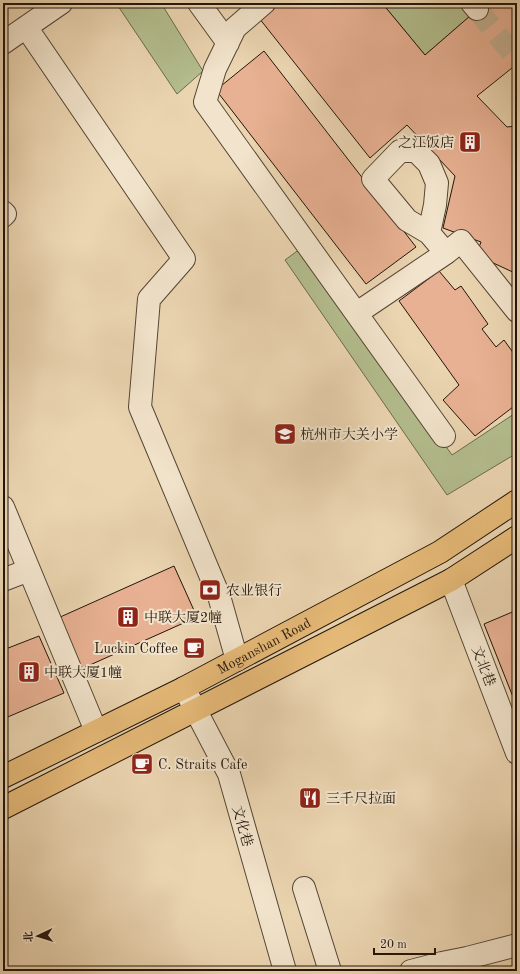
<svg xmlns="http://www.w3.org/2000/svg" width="520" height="974" font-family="'Old Standard TT','Noto Serif SC',serif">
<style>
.green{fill:#b4be8e;stroke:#6b6a4c}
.building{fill:#e8b193;stroke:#22150a}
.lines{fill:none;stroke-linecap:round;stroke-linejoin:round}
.minor-tunnel{stroke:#c3af90;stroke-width:22;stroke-dasharray:22 11;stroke-linecap:butt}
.minor-casing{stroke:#544534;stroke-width:24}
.major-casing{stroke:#22150a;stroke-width:24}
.minor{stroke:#f2e4cc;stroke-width:22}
.major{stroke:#e6ba78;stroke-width:22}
.labels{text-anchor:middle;stroke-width:4;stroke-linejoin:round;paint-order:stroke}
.poi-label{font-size:14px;fill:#22150a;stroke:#f2e4cc;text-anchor:start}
.street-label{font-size:14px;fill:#22150a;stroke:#f2e4cc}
</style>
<rect width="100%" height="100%" fill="#ebd5b1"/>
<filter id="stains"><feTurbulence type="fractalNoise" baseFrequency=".005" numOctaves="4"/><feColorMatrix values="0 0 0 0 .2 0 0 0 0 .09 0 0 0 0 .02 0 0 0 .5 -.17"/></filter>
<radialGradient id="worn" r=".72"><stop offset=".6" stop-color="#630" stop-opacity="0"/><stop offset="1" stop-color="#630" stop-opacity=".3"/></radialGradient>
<path class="green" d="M116,3h22l1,2 3,-2h19l42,68 -26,23z
M382,3h78l10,13 -45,39z
M304,246l148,209 65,-43v41l-70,42 -162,-235z"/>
<path class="building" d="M277,3h105l43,52 60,-52h25l7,8v53l-40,32 30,31 10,-1v148l-41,-19 5,-13 -38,-14 12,-52 -48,-51 -37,33 -111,-140z
M264,51l152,196 -50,37 -150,-194z
M439,271l16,19 6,-4 27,38 -6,5 14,18 8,-7 13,18v46l-42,32 -32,-36 16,-15 -60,-84z
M174,566l23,51 -116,52 -23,-51z
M517,610v97l-33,-83z
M39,636l25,57 -61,26v-69z"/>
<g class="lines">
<path class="minor-tunnel" d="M477,9l40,50"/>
<g class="minor-casing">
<path id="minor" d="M199,3l29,40
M264,3l-29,25 -20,41 -10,33 239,334
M472,3l5,6
M26,27l158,232 -35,40 -9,108 79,189 18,64
M3,43l58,-40
M3,212l2,2 -2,2
M429,233l-22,-13 -34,-41 27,-28h16l13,13 8,19 -2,22 -6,28 17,20 15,-12 56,70
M357,313l89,-60
M3,507l93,224
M3,580l26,-10
M451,580l66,173
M184,688l45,86 56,197
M304,888l26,83
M411,971l31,-8 25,-5 50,-13"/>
</g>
<g class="major-casing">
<g id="major">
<path id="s1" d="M3,777l181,-89 256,-136 77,-51"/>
<path d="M3,808l448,-228 66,-43"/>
</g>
</g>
<use href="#minor" class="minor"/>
<use href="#major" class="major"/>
</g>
<defs>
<g id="building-square" transform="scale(1.15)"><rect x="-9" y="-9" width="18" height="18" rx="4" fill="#8f2418" stroke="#f2e4cc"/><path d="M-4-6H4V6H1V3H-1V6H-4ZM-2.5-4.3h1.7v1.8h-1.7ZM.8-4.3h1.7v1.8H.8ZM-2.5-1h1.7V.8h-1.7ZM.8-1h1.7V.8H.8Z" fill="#fff"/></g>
<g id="school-square" transform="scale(1.15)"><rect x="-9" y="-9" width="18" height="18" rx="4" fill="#8f2418" stroke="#f2e4cc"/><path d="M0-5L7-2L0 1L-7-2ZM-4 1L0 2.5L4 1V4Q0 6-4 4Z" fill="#fff"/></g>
<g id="bank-square" transform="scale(1.15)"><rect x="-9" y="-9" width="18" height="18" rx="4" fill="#8f2418" stroke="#f2e4cc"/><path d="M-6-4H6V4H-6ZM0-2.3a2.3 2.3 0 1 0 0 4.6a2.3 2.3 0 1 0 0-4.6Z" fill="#fff"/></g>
<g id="cafe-square" transform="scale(1.15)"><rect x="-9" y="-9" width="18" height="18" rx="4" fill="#8f2418" stroke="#f2e4cc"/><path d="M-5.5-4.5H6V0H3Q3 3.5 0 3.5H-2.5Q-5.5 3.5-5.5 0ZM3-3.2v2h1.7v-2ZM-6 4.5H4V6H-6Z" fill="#fff"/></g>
<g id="restaurant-square" transform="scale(1.15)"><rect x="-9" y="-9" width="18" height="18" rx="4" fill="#8f2418" stroke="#f2e4cc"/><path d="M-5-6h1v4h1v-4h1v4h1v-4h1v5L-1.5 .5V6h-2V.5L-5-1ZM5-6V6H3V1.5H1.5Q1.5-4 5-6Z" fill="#fff"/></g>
</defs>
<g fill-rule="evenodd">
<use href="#building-square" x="470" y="142"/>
<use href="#school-square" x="285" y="434"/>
<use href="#bank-square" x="210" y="590"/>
<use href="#building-square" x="128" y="617"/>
<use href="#cafe-square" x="194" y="648"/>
<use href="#building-square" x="29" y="672"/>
<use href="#cafe-square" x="142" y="764"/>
<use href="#restaurant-square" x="310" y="798"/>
</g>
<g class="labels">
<g class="poi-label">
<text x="454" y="147" text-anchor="end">之江饭店</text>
<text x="300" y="439">杭州市大关小学</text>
<text x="226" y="595">农业银行</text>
<text x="144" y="622">中联大厦2幢</text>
<text x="178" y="653" text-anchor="end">Luckin Coffee</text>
<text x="44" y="677">中联大厦1幢</text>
<text x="158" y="769">C. Straits Cafe</text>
<text x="326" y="803">三千尺拉面</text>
</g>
<g class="street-label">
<text dy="5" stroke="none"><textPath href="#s1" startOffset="292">Moganshan Road</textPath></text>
<text transform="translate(484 666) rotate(69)" y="5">文北巷</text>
<text transform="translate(243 826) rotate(74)" y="5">文化巷</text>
</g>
</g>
<rect width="520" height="974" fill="none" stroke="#ebd5b1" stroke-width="16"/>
<rect x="4" y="4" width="512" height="966" fill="none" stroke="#22150a" stroke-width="2"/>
<rect x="8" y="8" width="504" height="958" fill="none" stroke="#22150a"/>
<g transform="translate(38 936) rotate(266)" stroke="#f2e4cc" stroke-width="3" paint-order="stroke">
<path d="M0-3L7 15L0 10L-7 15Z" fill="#22150a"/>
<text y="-6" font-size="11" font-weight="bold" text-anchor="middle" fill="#22150a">北</text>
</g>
<path d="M374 948v6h61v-6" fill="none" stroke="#22150a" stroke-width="2"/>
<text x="380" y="948" font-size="12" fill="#22150a" stroke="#f2e4cc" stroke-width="3" paint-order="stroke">20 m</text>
<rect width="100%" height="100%" filter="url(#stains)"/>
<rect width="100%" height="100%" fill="url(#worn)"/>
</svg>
